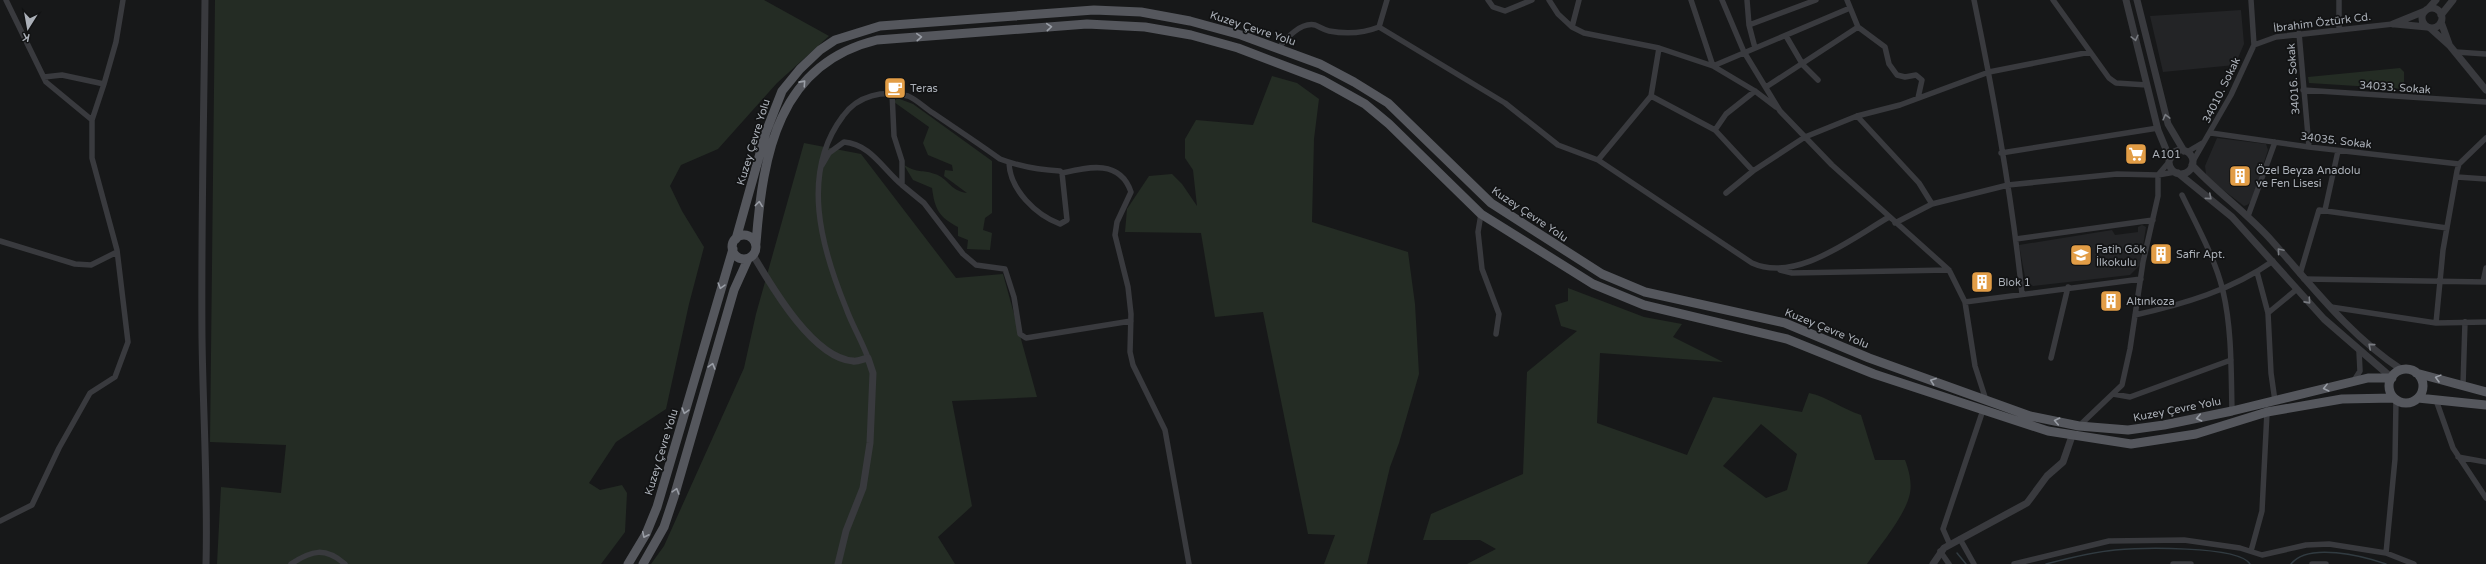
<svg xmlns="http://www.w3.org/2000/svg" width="2486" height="564" font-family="'Varela Round',sans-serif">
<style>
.built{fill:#232426}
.green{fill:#242c24;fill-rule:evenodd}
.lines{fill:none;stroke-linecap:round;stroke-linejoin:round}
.stream{stroke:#313b41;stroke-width:1.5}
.minor{stroke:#393a3e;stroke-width:5.5}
.tertiary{stroke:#393a3e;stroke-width:7}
.primary{stroke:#55575d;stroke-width:9}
.oneway{stroke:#9a9ea6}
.oneway2{stroke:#787b81}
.labels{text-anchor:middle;stroke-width:3.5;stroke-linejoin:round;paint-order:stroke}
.street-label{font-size:11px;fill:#abb0b8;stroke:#121314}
.poi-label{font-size:11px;fill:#abb0b8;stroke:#121314;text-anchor:start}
</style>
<rect width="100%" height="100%" fill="#171819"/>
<path class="built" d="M2241,10l3,34 -9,21 -72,7 -13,-56z
M2217,138l49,6 2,6 -17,52 -4,3 -3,1 -35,-27 -3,-5 -1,-8z
M2142,225l4,2 -6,38 -10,10 -97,11 -7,-4 -7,-37 93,-15 3,5 23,-3v-5z"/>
<path class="green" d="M215,0h549l65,36 -52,47 -59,66 -37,16 -11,21 12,25 22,36 -15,57 -23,105 -50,33 -27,41 11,7 22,-5 5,8 -2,39 -24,32h-384l4,-77 60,6 5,-48 -76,-3z
M2400,68l4,4v17l-95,-6 -1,-6z
M1272,76l25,7 22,16 -5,40 -2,83 96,30 7,52 4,70 -20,69 -9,24 -23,97h-43l11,-29 -27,-1 -45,-222 -48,5 -14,-84 -76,-1 2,-23 22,-33 23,-2 10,10 15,22 -4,-36 -8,-12v-19l11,-19 57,5z
M897,98l16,6 79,57v52l-7,5 -2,12 9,3 -2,17 -23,-1 1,-9 -10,-4v-9c-19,-10 -23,-17 -26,-39l-19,-8 -9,-15c15,9 17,4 31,9 13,4 15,17 32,19l-23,-17 1,-6 8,1 -1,-6 -24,-10 -5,-12 6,-16 -35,-25z
M804,143l57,11 95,124 47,-4 34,123 -85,4 20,105 -34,31 17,27h-304l13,-18 80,-178 12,-54z
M1568,288l76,29 38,7 -9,13 50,25 -123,-9 -3,70 90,32 26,-58 89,15 7,-19c19,4 33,16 52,22l14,45h30c4,10 7,23 5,33 -4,22 -30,52 -43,71h-400l29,-15 -16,-9h-57l8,-26 92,-40 4,-102 50,-41 -16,-5 -6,-21 13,-4zM1761,424l36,30 -10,36 -21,8 -43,-32z"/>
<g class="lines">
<path class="stream" d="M1957,553l9,11
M2046,564c23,-6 46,-12 69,-14 23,-2 123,-5 135,14
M2291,564c17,-22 72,-8 95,0"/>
<path class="minor" d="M1488,0l5,7 12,4 27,-11
M1549,0l9,14 14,13 12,6 75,15 54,18 42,25 21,16
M1691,0l22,66
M1722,0l22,52 36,59 52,54 117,105 16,32 10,64 11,34
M1747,0l2,25 6,23
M1847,0l11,27 27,20 4,17 8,11 8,2 11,-2 6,5 -4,18
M1974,0c20,97 38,196 48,294
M2053,0l56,78 7,5 31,2
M1749,25l67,-25
M1379,27l126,76 53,42 40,15 53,-64 8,-48
M1572,27l7,-27
M2339,30v-30
M2299,33l10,114
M1786,36l17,29 15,15
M2254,45l22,-8 117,-13
M1279,48c7,-10 22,-26 36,-23 5,2 9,5 14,6 16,3 35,2 50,-4l8,-27
M2456,52l30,2
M1713,66l137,-58
M44,77l18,-2 42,9 -12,36
M104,84l12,-42 7,-42
M1766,87l92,-60
M2303,90l183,12
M892,93l2,43 8,25v24l22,18 39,51 13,11 29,4 9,28 6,37 6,4 105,-17
M1651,96l64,34 38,41
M1857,116l62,67 13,21
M1715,130l11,-16 29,-23
M2211,133l98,14 150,17
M2204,142l27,-47 23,-50 -3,-45
M2187,152l17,-10 -12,21
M2001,153l157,-25
M1598,160l154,103c44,20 99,-24 137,-46
M1009,163c1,27 27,52 51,61l7,-4 -5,-47
M822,165l7,-12 15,-11c26,2 39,27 58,43
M2457,177l29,2
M1726,193l27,-22 52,-34 52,-21 43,-11 89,-33 101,-20
M2182,195c15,31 33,63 41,96 9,39 8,80 9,120
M2325,210l13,-59
M1481,214l-3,18 4,37 17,45 -3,20
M2248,216l27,-74
M1895,223l37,-19 76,-19 109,-11 41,1 17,-3
M2016,239l137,-19
M0,241l75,23 16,1 26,-13
M1780,270l12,3 157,-3
M2257,272l11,41 3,60 4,28
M2300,274l19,-64 128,18
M2304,279l182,3
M2483,282l3,-14
M1965,302l176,-23
M2331,307l105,16 50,-1
M2268,313l29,-24
M2135,315c49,-11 97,-25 138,-54
M2436,323l7,-73 14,-79 2,-7 27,-26
M868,358c-6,-17 -16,-33 -22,-50 -25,-61 -46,-135 -3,-192 15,-21 40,-26 65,-20 8,3 17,12 25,17 22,15 45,30 67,46 21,8 39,11 60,12l2,2c26,-6 58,-14 69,19l-14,30 -2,13 13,52 3,27 -1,38 3,13 32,65 24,134
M2051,358l17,-71
M2353,382l7,-11 -1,-20
M2463,385l2,-63
M2113,394l17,3 101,-37
M2436,400l17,48 33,50
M2079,426l43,-41 8,-36 13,-87 15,-66v-21l11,-13
M2458,457l28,5
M0,521l32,-16 27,-57 31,-55 25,-16 13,-35 -11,-92 -25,-92v-38l-46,-38 -40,-82
M1960,539l14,25
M1950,545l-7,-16 40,-119
M1940,551l9,13
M2251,551l11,-40 5,-99
M2386,553l9,-94 1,-59
M291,564c21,-14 34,-17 54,0
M2014,564l95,-23 75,-1 56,8 22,7 44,-10 23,-1 57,9 28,11
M2173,564h18
M2312,564h14"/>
<path class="tertiary" d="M205,0c-1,113 -4,225 -3,338 1,75 6,151 4,226
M2126,0l32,130 12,29
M2137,0l31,124 16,27
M2422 18a10 10 0 1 1 20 0a10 10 0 1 1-20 0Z
M2428,9l8,-9
M2441,15l12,-15
M2441,22l8,22
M2393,24l32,-13
M2395,24l32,3
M2430,28l20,18 36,44
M2169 162a12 12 0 1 1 24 0a12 12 0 1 1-24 0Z
M2192,165c25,27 55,48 80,76 40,45 78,95 130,129
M2178,173l54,44 92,102 68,59
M753,255c19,32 60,103 100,106 4,1 10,-2 15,-3l5,15 -3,70 -7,45 -17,43 -8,33
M1933,564l11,-16 83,-45 20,-27 16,-14 9,-26"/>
<path class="primary" d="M732 247a12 12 0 1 1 24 0a12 12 0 1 1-24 0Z
M736,239l30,-107 16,-41 18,-22 20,-19 15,-10 45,-14 214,-16 47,2 49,9 51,14 79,29 34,18 34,21 103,100 111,71 43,18 140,31 84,35 161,58 49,10 49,4 36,-5 68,-14 136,-33h24
M756,243c7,-89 22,-179 121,-203l210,-16 58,3 46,8 47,13 84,32 43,24 24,20 92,90 112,70 51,21 143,34 87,35 174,57 83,13 65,-10 71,-22 75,-13 52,-1
M2389 386a17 17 0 1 1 34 0a17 17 0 1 1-34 0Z
M2416,373l70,19
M2418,398l68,7
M628,564l18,-30 11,-27 76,-258
M643,564l21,-37 10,-30 60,-207 14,-31"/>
</g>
<defs><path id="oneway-chevron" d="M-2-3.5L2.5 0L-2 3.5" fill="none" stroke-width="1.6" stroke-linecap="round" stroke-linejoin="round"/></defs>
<g class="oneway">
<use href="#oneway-chevron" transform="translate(1049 27) rotate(-5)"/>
<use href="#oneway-chevron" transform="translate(919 37) rotate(-4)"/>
<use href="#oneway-chevron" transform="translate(803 83) rotate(-48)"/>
<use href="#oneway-chevron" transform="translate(759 204) rotate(-83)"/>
<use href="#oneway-chevron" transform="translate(721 286) rotate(106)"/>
<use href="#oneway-chevron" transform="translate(712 366) rotate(-74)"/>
<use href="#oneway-chevron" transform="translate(2438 378) rotate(-165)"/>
<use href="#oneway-chevron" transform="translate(1933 381) rotate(-160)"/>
<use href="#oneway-chevron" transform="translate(2326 388) rotate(166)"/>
<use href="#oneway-chevron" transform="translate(685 411) rotate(106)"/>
<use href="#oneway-chevron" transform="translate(2199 418) rotate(168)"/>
<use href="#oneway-chevron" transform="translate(2057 421) rotate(-168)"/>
<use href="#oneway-chevron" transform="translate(676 491) rotate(-73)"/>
<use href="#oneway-chevron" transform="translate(645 535) rotate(116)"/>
</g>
<g class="oneway2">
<use href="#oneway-chevron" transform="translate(2135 38) rotate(76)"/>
<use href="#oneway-chevron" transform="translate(2166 117) rotate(-104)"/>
<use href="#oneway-chevron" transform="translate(2209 197) rotate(40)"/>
<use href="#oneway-chevron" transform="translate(2280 251) rotate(-130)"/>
<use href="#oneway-chevron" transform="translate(2308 301) rotate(48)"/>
<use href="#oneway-chevron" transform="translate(2371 346) rotate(-139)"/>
</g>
<defs>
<g id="cafe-square" transform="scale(1.15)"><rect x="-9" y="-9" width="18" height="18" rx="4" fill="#e29d46" stroke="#121314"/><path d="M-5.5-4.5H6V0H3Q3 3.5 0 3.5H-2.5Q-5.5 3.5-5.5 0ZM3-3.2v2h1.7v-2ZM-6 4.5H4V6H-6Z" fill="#fff"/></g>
<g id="supermarket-square" transform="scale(1.15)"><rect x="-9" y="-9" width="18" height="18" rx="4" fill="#e29d46" stroke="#121314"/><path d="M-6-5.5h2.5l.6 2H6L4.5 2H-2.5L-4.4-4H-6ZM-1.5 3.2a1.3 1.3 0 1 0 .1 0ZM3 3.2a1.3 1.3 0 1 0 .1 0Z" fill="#fff"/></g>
<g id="building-square" transform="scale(1.15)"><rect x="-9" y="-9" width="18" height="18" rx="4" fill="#e29d46" stroke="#121314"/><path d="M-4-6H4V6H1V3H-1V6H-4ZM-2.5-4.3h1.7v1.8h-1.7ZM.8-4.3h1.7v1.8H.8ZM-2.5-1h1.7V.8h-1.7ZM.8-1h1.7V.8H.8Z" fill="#fff"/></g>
<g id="school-square" transform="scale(1.15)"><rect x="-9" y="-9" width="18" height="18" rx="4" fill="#e29d46" stroke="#121314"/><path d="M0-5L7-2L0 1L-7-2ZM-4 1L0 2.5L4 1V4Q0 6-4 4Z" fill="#fff"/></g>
</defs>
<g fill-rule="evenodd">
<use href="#cafe-square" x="895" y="88"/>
<use href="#supermarket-square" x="2136" y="154"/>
<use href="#building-square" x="2240" y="176"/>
<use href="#building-square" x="2161" y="254"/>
<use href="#school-square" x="2081" y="255"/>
<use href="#building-square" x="1982" y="282"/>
<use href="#building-square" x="2111" y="301"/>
</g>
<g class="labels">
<g class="street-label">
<text transform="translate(2322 22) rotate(-7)" y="4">İbrahim Öztürk Cd.</text>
<text transform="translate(1253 28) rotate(18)" y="4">Kuzey Çevre Yolu</text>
<text transform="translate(2293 79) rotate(-94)" y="4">34016. Sokak</text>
<text transform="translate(2395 87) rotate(4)" y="4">34033. Sokak</text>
<text transform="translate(2221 90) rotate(-64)" y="4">34010. Sokak</text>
<text transform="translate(2336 140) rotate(7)" y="4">34035. Sokak</text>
<text transform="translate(753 142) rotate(-73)" y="4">Kuzey Çevre Yolu</text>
<text transform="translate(1530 214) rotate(34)" y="4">Kuzey Çevre Yolu</text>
<text transform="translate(1827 328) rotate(22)" y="4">Kuzey Çevre Yolu</text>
<text transform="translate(2177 409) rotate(-11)" y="4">Kuzey Çevre Yolu</text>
<text transform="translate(661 452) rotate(-73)" y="4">Kuzey Çevre Yolu</text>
</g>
<g class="poi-label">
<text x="910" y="92">Teras</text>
<text x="2152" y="158">A101</text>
<text x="2256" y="174">Özel Beyza Anadolu<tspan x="2256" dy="13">ve Fen Lisesi</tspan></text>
<text x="2096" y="253">Fatih Gök<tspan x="2096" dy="13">İlkokulu</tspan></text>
<text x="2176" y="258">Safir Apt.</text>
<text x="1998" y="286">Blok 1</text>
<text x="2126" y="305">Altınkoza</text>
</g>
</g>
<g transform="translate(28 28) rotate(191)" stroke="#121314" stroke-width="3" paint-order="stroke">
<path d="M0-3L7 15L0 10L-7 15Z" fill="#abb0b8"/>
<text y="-6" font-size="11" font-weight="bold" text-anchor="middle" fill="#abb0b8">K</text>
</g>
</svg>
